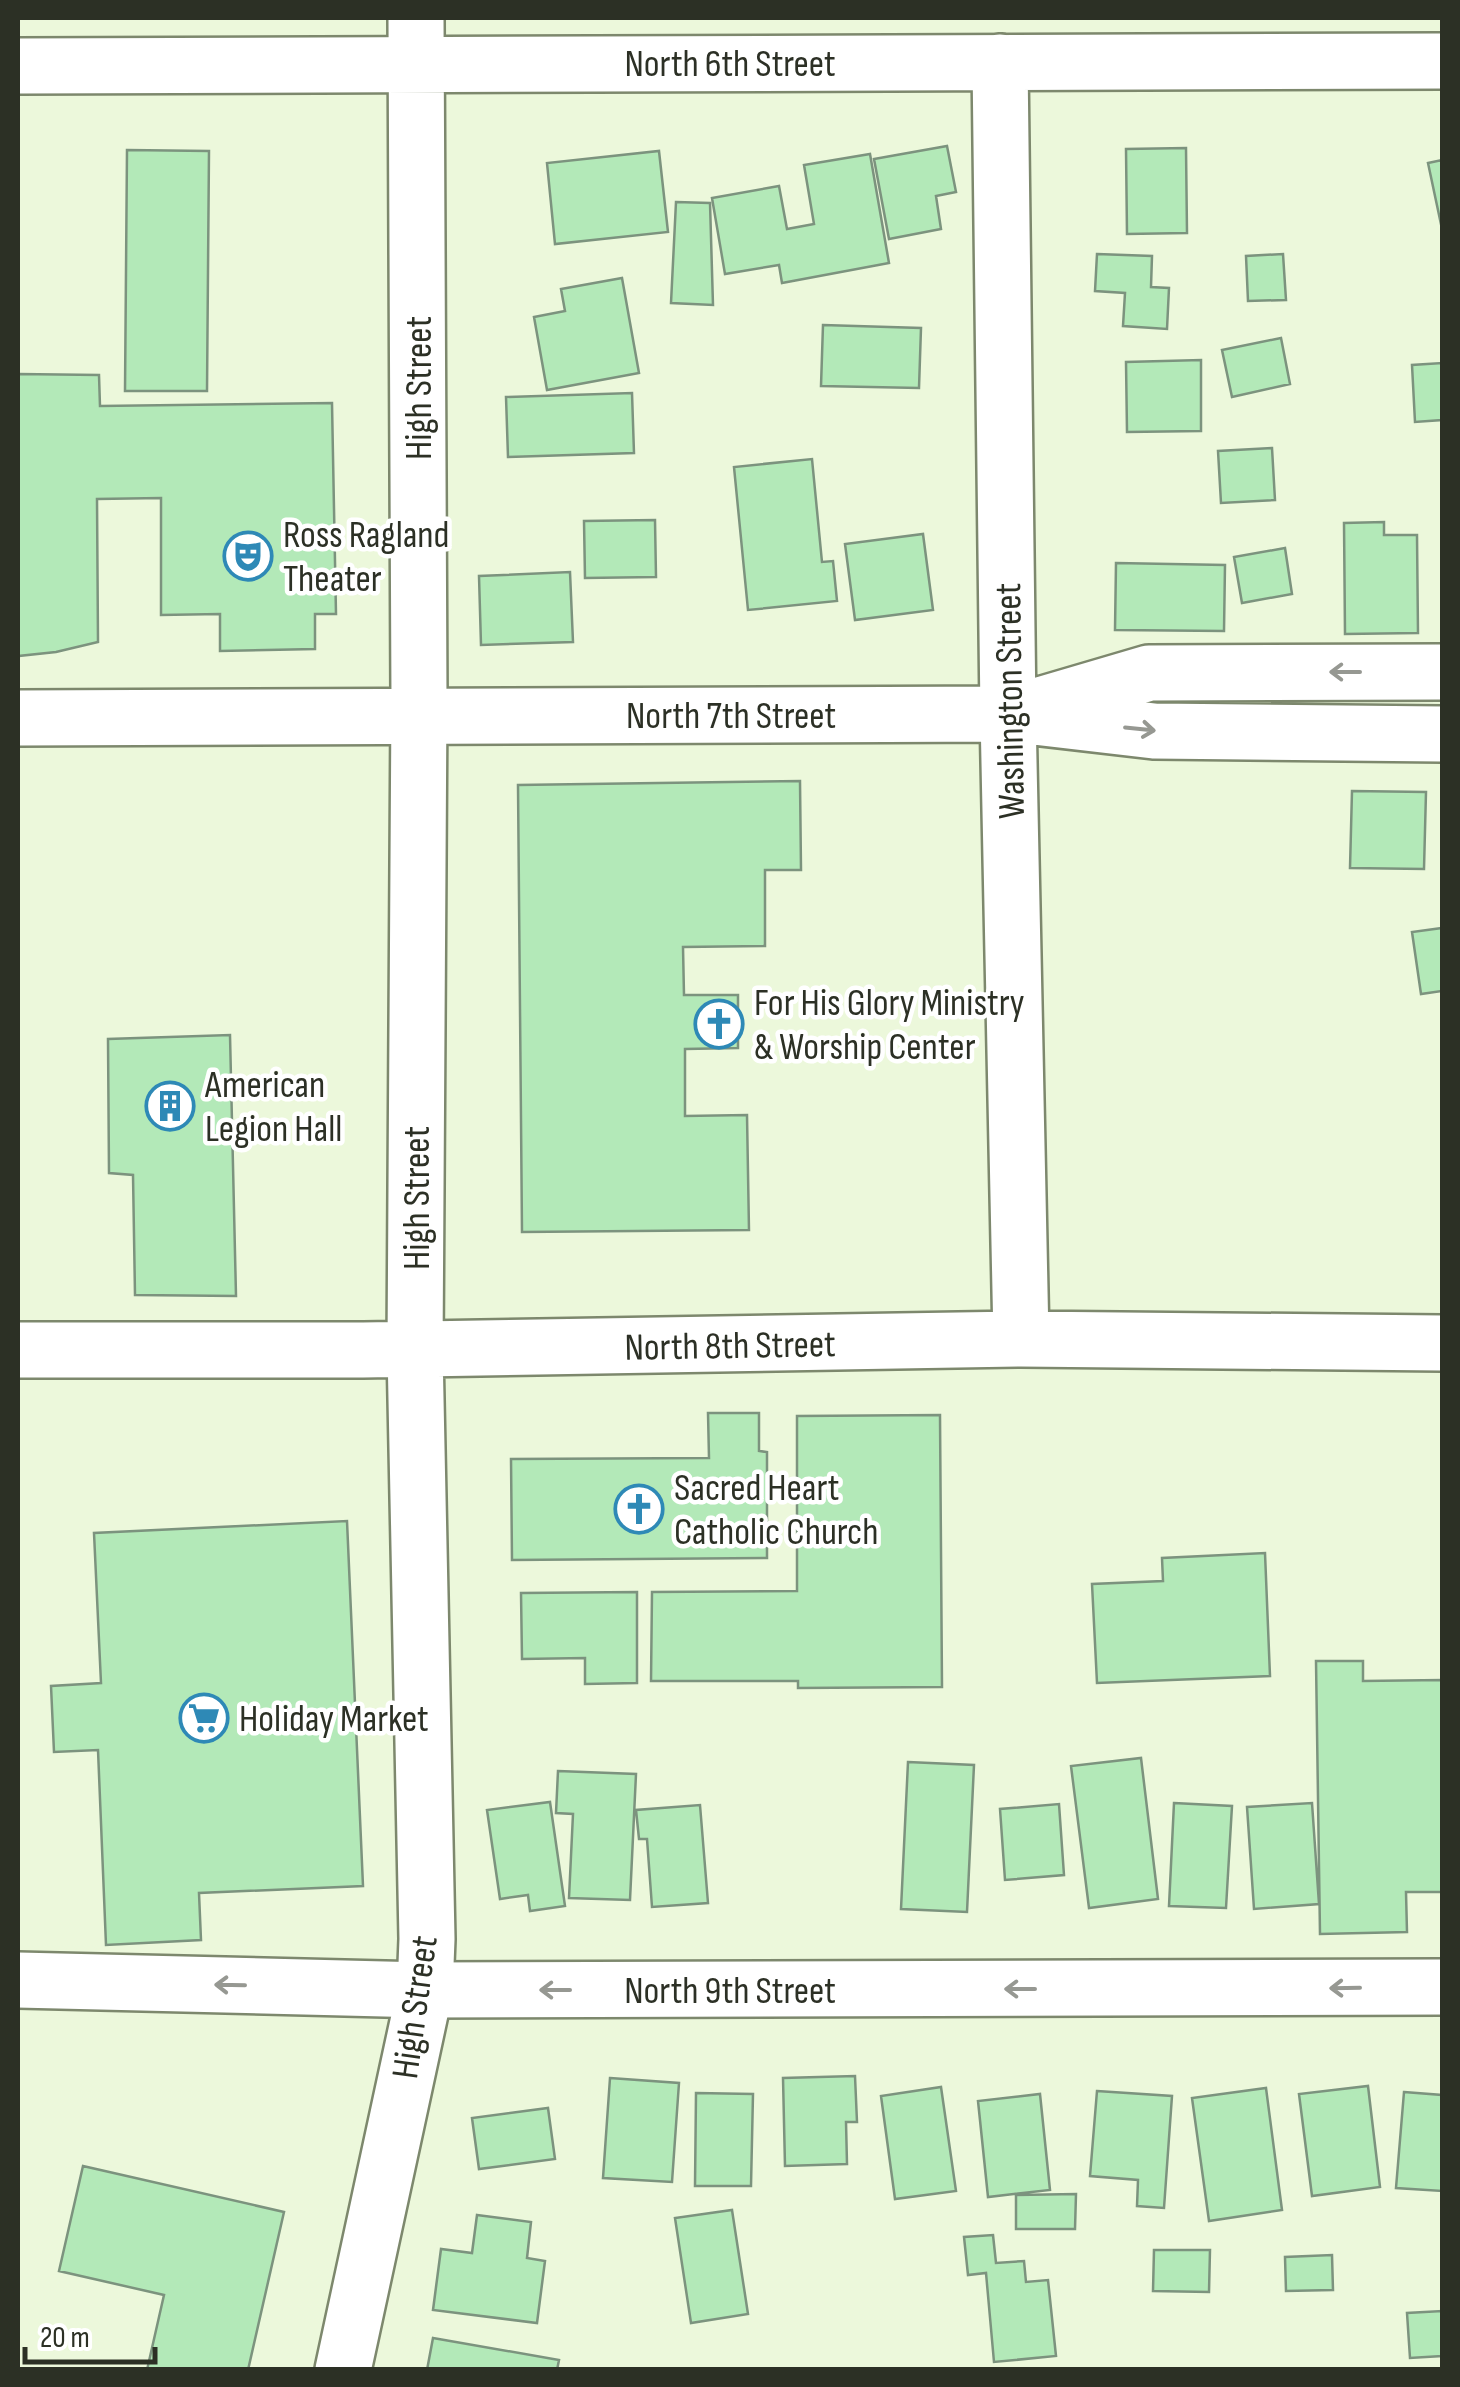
<svg xmlns="http://www.w3.org/2000/svg" width="1460" height="2387" font-family="'Sofia Sans Condensed',sans-serif">
<style>
.building{fill:#b3e9b8;stroke:#7c937e;stroke-width:2.5}
.lines{fill:none;stroke-linecap:round;stroke-linejoin:round}
.minor-casing{stroke:#7d886d;stroke-width:60}
.major-casing{stroke:#7d886d;stroke-width:60}
.minor{stroke:#fff;stroke-width:55}
.major{stroke:#fff;stroke-width:55}
.oneway{stroke:#969892}
.labels{text-anchor:middle;stroke-width:9;stroke-linejoin:round;paint-order:stroke}
.street-label{font-size:38px;fill:#2c3025;stroke:#fff}
.poi-label{font-size:38px;fill:#2c3025;stroke:#fff;text-anchor:start}
</style>
<rect width="100%" height="100%" fill="#ecf8db"/>
<path class="building" d="M947,146l9,46 -20,4 5,33 -52,10 -15,-80z
M1186,148l1,85 -60,1 -1,-85z
M127,150l82,1 -2,240h-82z
M659,151l9,81 -113,12 -8,-81z
M870,154l19,109 -107,20 -3,-18 -54,9 -13,-76 67,-12 8,43 27,-5 -10,-59z
M1442,160v69l-14,-66z
M676,202l34,1 3,102 -42,-2z
M1097,254l55,2 -1,31 18,1 -2,41 -44,-3 2,-33 -30,-2z
M1283,254l3,46 -38,1 -2,-45z
M622,278l17,95 -92,17 -13,-73 31,-6 -4,-22z
M823,325l98,3 -2,60 -98,-2z
M1281,338l9,46 -58,13 -10,-47z
M1201,360v71l-74,1 -1,-70z
M1442,363v57l-27,2 -3,-57z
M18,374l81,1 1,31 232,-3 4,211h-21v35l-95,2v-37l-59,1v-117l-64,1 1,143 -42,10 -38,4z
M632,393l2,60 -126,4 -2,-60z
M1272,448l3,52 -54,3 -3,-52z
M812,459l10,103 11,-1 4,40 -89,9 -14,-143z
M655,520l1,57 -71,1 -1,-57z
M1384,522v13h33l1,98 -73,1 -1,-111z
M923,534l10,76 -78,10 -10,-76z
M1285,548l7,46 -50,9 -8,-46z
M1116,563l109,2 -1,66 -109,-1z
M570,572l3,70 -92,3 -2,-69z
M800,781l1,89h-36v76l-82,1 1,48h54v53l-53,1v67l62,-1 2,115 -227,2 -4,-447z
M1352,791l74,1 -2,77 -74,-1z
M1442,928v63l-21,3 -9,-62z
M230,1035l6,261 -101,-1 -2,-120 -24,-2 -1,-134z
M708,1413h51v38l8,1v106l-255,2 -1,-101 198,-1z
M940,1415l2,272 -144,1v-7h-147l1,-89 145,-1v-175z
M347,1521l16,365 -164,7 2,47 -95,5 -8,-195 -44,2 -3,-66 50,-3 -7,-150z
M1265,1553l5,123 -173,7 -5,-99 71,-3 -1,-23z
M637,1592v91l-52,1v-26l-63,1 -1,-66z
M1316,1661h47v20l79,-1v212h-36l1,40 -87,2z
M1141,1758l17,141 -69,9 -18,-142z
M908,1762l66,3 -7,147 -66,-3z
M558,1771l78,3 -6,126 -61,-2 4,-84 -17,-1z
M550,1802l15,104 -35,5 -2,-16 -28,4 -13,-89z
M1174,1803l58,3 -6,102 -57,-2z
M1312,1803l7,101 -65,5 -7,-102z
M1059,1804l5,71 -59,5 -5,-71z
M700,1805l8,98 -56,4 -5,-68h-8l-3,-29z
M855,2076l2,46h-11l1,42 -62,2 -2,-88z
M610,2078l69,5 -7,99 -69,-4z
M1368,2086l12,101 -68,9 -13,-102z
M941,2087l15,104 -61,8 -14,-103z
M1266,2088l16,122 -73,11 -17,-123z
M1097,2091l75,5 -8,112 -27,-2 1,-26 -48,-4z
M1404,2092l38,3v96l-46,-3z
M696,2093l57,1 -2,92h-56z
M1040,2094l10,96 -62,7 -10,-96z
M548,2108l7,51 -76,10 -7,-51z
M83,2166l201,46 -36,158h-101l17,-75 -105,-24z
M1076,2194l-1,35h-59v-34z
M732,2210l16,104 -57,9 -16,-105z
M477,2215l54,7 -4,36 18,3 -8,62 -104,-13 8,-61 31,4z
M993,2235l3,28 28,-2 2,21 22,-2 8,76 -62,6 -8,-89 -18,2 -4,-38z
M1154,2250h56l-1,42 -56,-1z
M1332,2255l1,35 -47,1 -1,-34z
M1442,2311v45l-32,2 -3,-45z
M433,2338l126,22 -2,10h-130z"/>
<g class="lines">
<g class="minor-casing">
<path id="minor" d="M1000,62l8,652 13,625
M18,66l1424,-5
M1030,708l119,-35 293,-1
M18,718l990,-4 146,17 288,3
M18,1350h345l658,-11 421,4
M343,2370l82,-380 2,-51 -12,-589 4,-649 -3,-683"/>
</g>
<g class="major-casing">
<path id="major" d="M18,1980l407,10 1017,-3"/>
</g>
<use href="#minor" class="minor"/>
<use href="#major" class="major"/>
</g>
<defs><path id="oneway-shaft" d="M-6 0H5M1.5-3L5.5 0L1.5 3" fill="none" stroke-width="1.6" stroke-linecap="round" stroke-linejoin="round" transform="scale(2.5)"/></defs>
<g class="oneway">
<use href="#oneway-shaft" transform="translate(1345 672) rotate(180)"/>
<use href="#oneway-shaft" transform="translate(1140 729) rotate(6)"/>
<use href="#oneway-shaft" transform="translate(230 1985) rotate(-179)"/>
<use href="#oneway-shaft" transform="translate(1345 1988) rotate(179)"/>
<use href="#oneway-shaft" transform="translate(1020 1989) rotate(180)"/>
<use href="#oneway-shaft" transform="translate(555 1990) rotate(180)"/>
</g>
<defs>
<g id="theatre-ring" transform="scale(2.5)"><circle r="9.5" fill="#fff" stroke="#2e89b6" stroke-width="1.5"/><path d="M-5-5.5Q0-4 5-5.5V0Q5 5 0 6Q-5 5-5 0ZM-3.3-2.5H-1v1.5H-3.3ZM1-2.5H3.3v1.5H1ZM-2.8 1Q0 5.5 2.8 1Z" fill="#2e89b6"/></g>
<g id="church-ring" transform="scale(2.5)"><circle r="9.5" fill="#fff" stroke="#2e89b6" stroke-width="1.5"/><path d="M-1.2-6h2.4v3.5h3.3v2.4h-3.3V6h-2.4V-.1h-3.3v-2.4h3.3Z" fill="#2e89b6"/></g>
<g id="building-ring" transform="scale(2.5)"><circle r="9.5" fill="#fff" stroke="#2e89b6" stroke-width="1.5"/><path d="M-4-6H4V6H1V3H-1V6H-4ZM-2.5-4.3h1.7v1.8h-1.7ZM.8-4.3h1.7v1.8H.8ZM-2.5-1h1.7V.8h-1.7ZM.8-1h1.7V.8H.8Z" fill="#2e89b6"/></g>
<g id="supermarket-ring" transform="scale(2.5)"><circle r="9.5" fill="#fff" stroke="#2e89b6" stroke-width="1.5"/><path d="M-6-5.5h2.5l.6 2H6L4.5 2H-2.5L-4.4-4H-6ZM-1.5 3.2a1.3 1.3 0 1 0 .1 0ZM3 3.2a1.3 1.3 0 1 0 .1 0Z" fill="#2e89b6"/></g>
</defs>
<g fill-rule="evenodd">
<use href="#theatre-ring" x="248" y="556"/>
<use href="#church-ring" x="719" y="1024"/>
<use href="#building-ring" x="170" y="1106"/>
<use href="#church-ring" x="639" y="1509"/>
<use href="#supermarket-ring" x="204" y="1718"/>
</g>
<g class="labels">
<g class="street-label">
<text x="730" y="76">North 6th Street</text>
<text transform="translate(418 388) rotate(-90)" y="13">High Street</text>
<text transform="translate(1009 701) rotate(-91)" y="13">Washington Street</text>
<text x="731" y="728">North 7th Street</text>
<text transform="translate(416 1198) rotate(-90)" y="13">High Street</text>
<text transform="translate(730 1345) rotate(-1)" y="13">North 8th Street</text>
<text x="730" y="2003">North 9th Street</text>
<text transform="translate(414 2007) rotate(-82)" y="13">High Street</text>
</g>
<g class="poi-label">
<text x="283" y="547">Ross Ragland<tspan x="283" dy="44">Theater</tspan></text>
<text x="754" y="1015">For His Glory Ministry<tspan x="754" dy="44">&amp; Worship Center</tspan></text>
<text x="205" y="1097">American<tspan x="205" dy="44">Legion Hall</tspan></text>
<text x="674" y="1500">Sacred Heart<tspan x="674" dy="44">Catholic Church</tspan></text>
<text x="239" y="1731">Holiday Market</text>
</g>
</g>
<rect width="1460" height="2387" fill="none" stroke="#2c3025" stroke-width="40"/>
<path d="M25 2347v15h130v-15" fill="none" stroke="#2c3025" stroke-width="5"/>
<text x="40" y="2347" font-size="30" fill="#2c3025" stroke="#ffffff" stroke-width="8" paint-order="stroke">20 m</text>
</svg>
